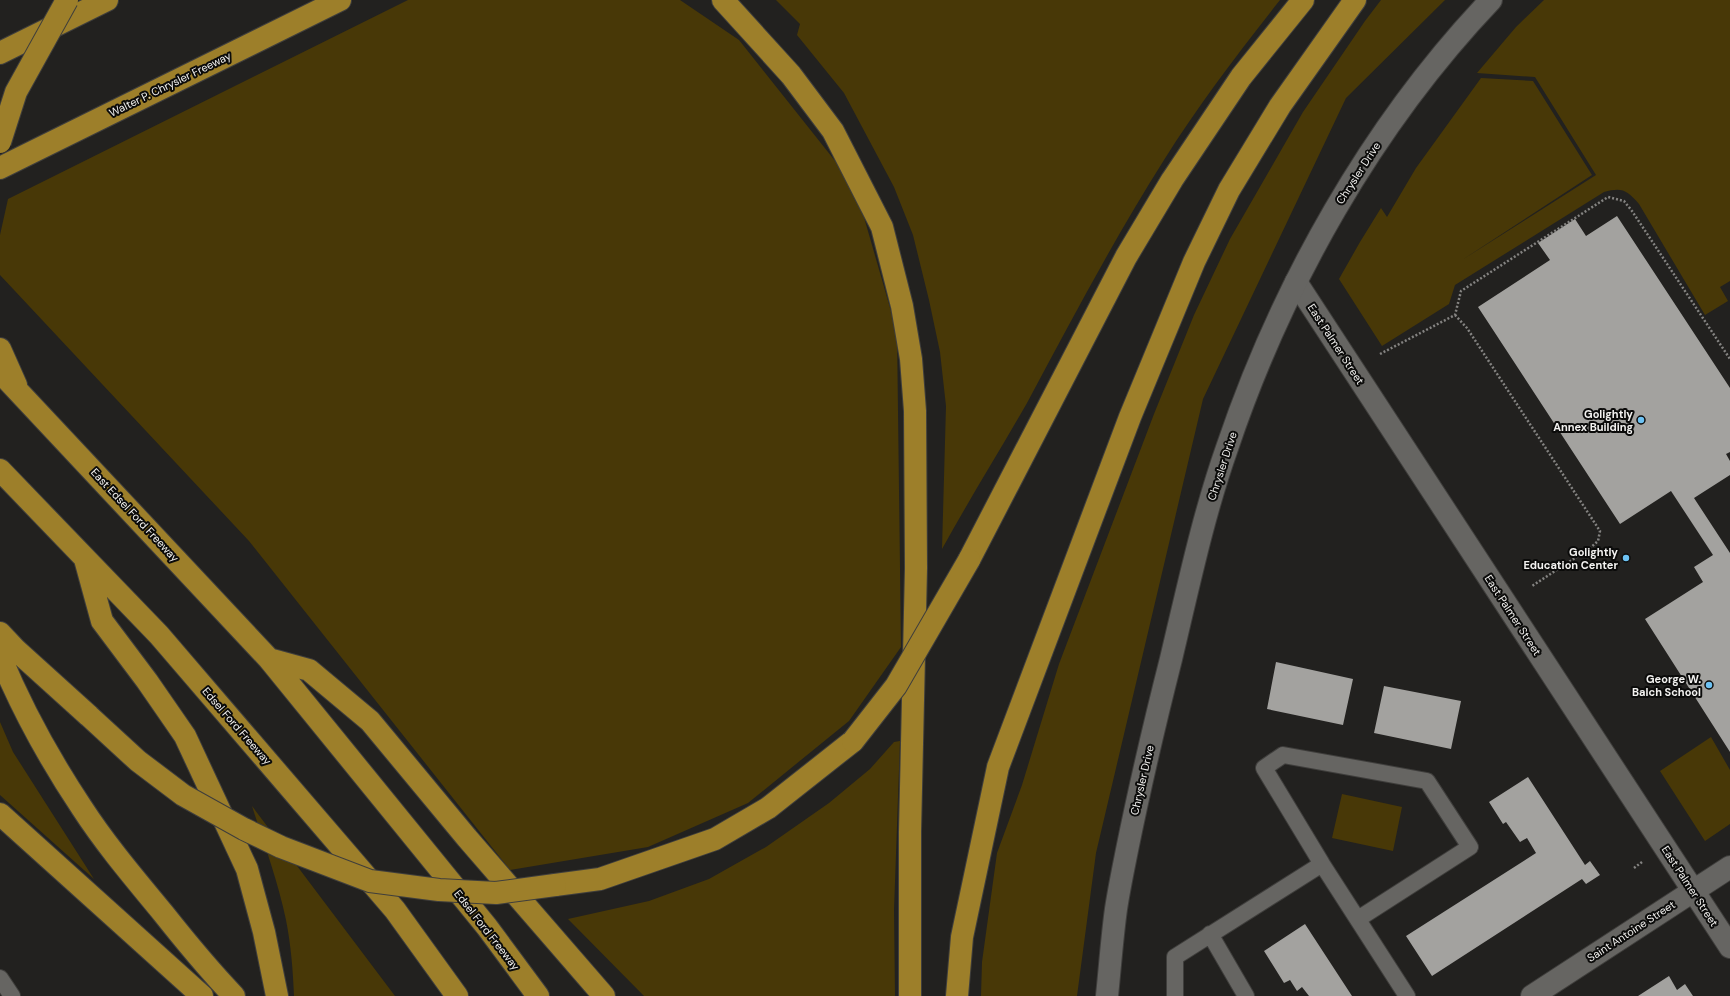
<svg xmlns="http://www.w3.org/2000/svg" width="1730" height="996" font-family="'DM Sans',sans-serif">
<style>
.green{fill:#483807}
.building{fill:#a3a29f}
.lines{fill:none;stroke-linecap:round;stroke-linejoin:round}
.lane-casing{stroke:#3f3e3c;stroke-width:18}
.street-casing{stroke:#3f3e3c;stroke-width:24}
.secondary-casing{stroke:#3f3e3c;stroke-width:24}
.highway-casing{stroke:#3f3e3c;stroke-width:24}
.path{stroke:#848381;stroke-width:2.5;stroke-dasharray:2 2;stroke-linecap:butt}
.lane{stroke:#666562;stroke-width:16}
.street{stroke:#666562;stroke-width:22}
.secondary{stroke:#666562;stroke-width:22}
.highway{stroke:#9d7f2a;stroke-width:22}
.highway-bridge-casing{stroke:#3f3e3c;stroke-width:24;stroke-linecap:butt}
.highway-bridge{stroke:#9d7f2a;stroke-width:22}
.poi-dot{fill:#6dc2f3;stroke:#0b0b0a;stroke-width:1.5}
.labels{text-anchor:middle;stroke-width:4;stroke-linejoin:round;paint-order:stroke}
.street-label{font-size:11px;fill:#f3f2f0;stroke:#0b0b0a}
.poi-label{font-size:11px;font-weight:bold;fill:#f3f2f0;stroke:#0b0b0a;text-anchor:end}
</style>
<rect width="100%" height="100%" fill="#22211f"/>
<path class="green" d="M408,0h272l59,40 116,146 42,146 4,315 -52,74 -101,82 -100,44 -138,23 -261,-329 -249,-266v-40l8,-36z
M776,0h504c-41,52 -81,104 -116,160 -50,79 -93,161 -137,243 -28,49 -58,97 -85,146l4,-143 -6,-54 -11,-52 -16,-65 -19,-48 -50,-94 -47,-58 3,-11z
M1381,0h64l-99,98 -143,301 -107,454 -19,143h-96l1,-34 15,-109 25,-68 37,-121 95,-250 40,-99 36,-76 73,-127 62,-91z
M1544,0h186v281l-10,6 8,14 -23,14 -66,-111c-12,-14 -17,-17 -35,-12l-149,93 -6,19 -67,42 -43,-67 21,-37 21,-34 6,9 29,-49 65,-90 52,3 59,94 -130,85 134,-85 -61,-98 -58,-4 39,-46z
M0,722l13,30 81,127 -94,-84z
M1711,737l19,33v54l-25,17 -45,-70z
M900,741l-6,169 1,86h-251l-76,-77 81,-18 60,-22 57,-32 63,-44 41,-34 24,-27z
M1342,794l60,13 -9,44 -61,-13z
M252,806l143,190h-101c-1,-25 -3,-51 -8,-76 -8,-39 -22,-76 -34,-114z"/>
<path class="building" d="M1617,216l113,172v64l-4,2 4,7v14l-36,23 36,55v199l-85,-133 58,-37 -9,-15 19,-12 -42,-64 -51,33 -142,-217 72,-47 -12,-17 37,-24 11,17z
M1276,662l77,17 -10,46 -76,-16z
M1384,686l77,15 -10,48 -77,-16z
M1528,777l57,88 5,-4 10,14 -14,9 -4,-5 -150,97 -26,-40 130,-83 -9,-15 -7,4 -14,-20 -3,2 -14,-22z
M1305,924l47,72h-43l-7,-9 -5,4 -7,-11 -6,3 -20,-32z
M1669,976l8,14 8,-6 8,12h-55z"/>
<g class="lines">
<g class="lane-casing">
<path id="lane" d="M1358,919l112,-72 -43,-66 -144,-26 -19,13 58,96 85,132
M1210,934l36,62
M0,978l12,18
M1175,996v-39l147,-93"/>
</g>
<g class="street-casing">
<path id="street" d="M1296,282l434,665
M1532,996l198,-129"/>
</g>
<g class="secondary-casing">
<path id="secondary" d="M1107,996c3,-29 5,-58 9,-87 3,-20 7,-39 11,-59 13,-64 28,-128 44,-191 17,-71 32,-143 56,-211 55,-163 145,-323 264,-448"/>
</g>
<g class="highway-casing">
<path id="highway" d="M723,0l68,75 42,56 49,96 20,79 9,53 4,52 1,157 -6,264v164
M0,53l107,-53
M0,168l340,-168
M0,349l16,36
M0,372l269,287 218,268 51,69
M0,470l159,165 236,275 62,86
M85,559l17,62 45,60 38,55 62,133 17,63 13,64
M969,560l157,-303 46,-77 69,-103 62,-77
M0,633l16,17 73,66
M0,656c22,53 50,104 82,152 24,37 53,71 81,105 23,29 46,57 71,83
M269,659l40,11 61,51 97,117 137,158
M0,814l202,182
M555,885l45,-6 115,-40 53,-31 85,-67
M957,996l5,-59 36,-170 132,-350 64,-155 35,-72 51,-84 75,-106"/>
</g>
<path class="path" d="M1455,315l12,13 133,203 -2,10 -9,8 -57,37
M1380,354l75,-39 6,-24 147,-94 16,4 8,10 98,148
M1634,868l8,-6"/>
<use href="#lane" class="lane"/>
<use href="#street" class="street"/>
<use href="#secondary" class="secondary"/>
<use href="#highway" class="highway"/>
<g class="highway-bridge-casing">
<path id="highway-bridge" d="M0,142l16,-50 51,-92
M89,716l49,45 45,34 61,34 37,18 89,34 69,9 57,3 59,-8
M853,741l43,-55 73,-126"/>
</g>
<use href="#highway-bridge" class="highway-bridge"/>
</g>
<g class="poi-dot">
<circle cx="1641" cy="420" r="4"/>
<circle cx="1626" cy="558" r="4"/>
<circle cx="1709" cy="685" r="4"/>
</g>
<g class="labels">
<g class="street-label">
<text transform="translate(170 84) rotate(-26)" y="4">Walter P. Chrysler Freeway</text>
<text transform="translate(1358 173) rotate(-57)" y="4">Chrysler Drive</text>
<text transform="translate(1336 344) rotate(57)" y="4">East Palmer Street</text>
<text transform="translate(1222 466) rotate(-72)" y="4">Chrysler Drive</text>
<text transform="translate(135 515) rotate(47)" y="4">East Edsel Ford Freeway</text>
<text transform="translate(1513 615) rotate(57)" y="4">East Palmer Street</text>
<text transform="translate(237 726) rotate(49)" y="4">Edsel Ford Freeway</text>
<text transform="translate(1142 780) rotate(-77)" y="4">Chrysler Drive</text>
<text transform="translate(1690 886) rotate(57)" y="4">East Palmer Street</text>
<text transform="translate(487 930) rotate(52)" y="4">Edsel Ford Freeway</text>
<text transform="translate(1631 931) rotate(-33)" y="4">Saint Antoine Street</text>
</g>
<g class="poi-label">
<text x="1633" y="418">Golightly<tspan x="1633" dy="13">Annex Building</tspan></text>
<text x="1618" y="556">Golightly<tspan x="1618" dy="13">Education Center</tspan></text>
<text x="1701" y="683">George W.<tspan x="1701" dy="13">Balch School</tspan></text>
</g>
</g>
</svg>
